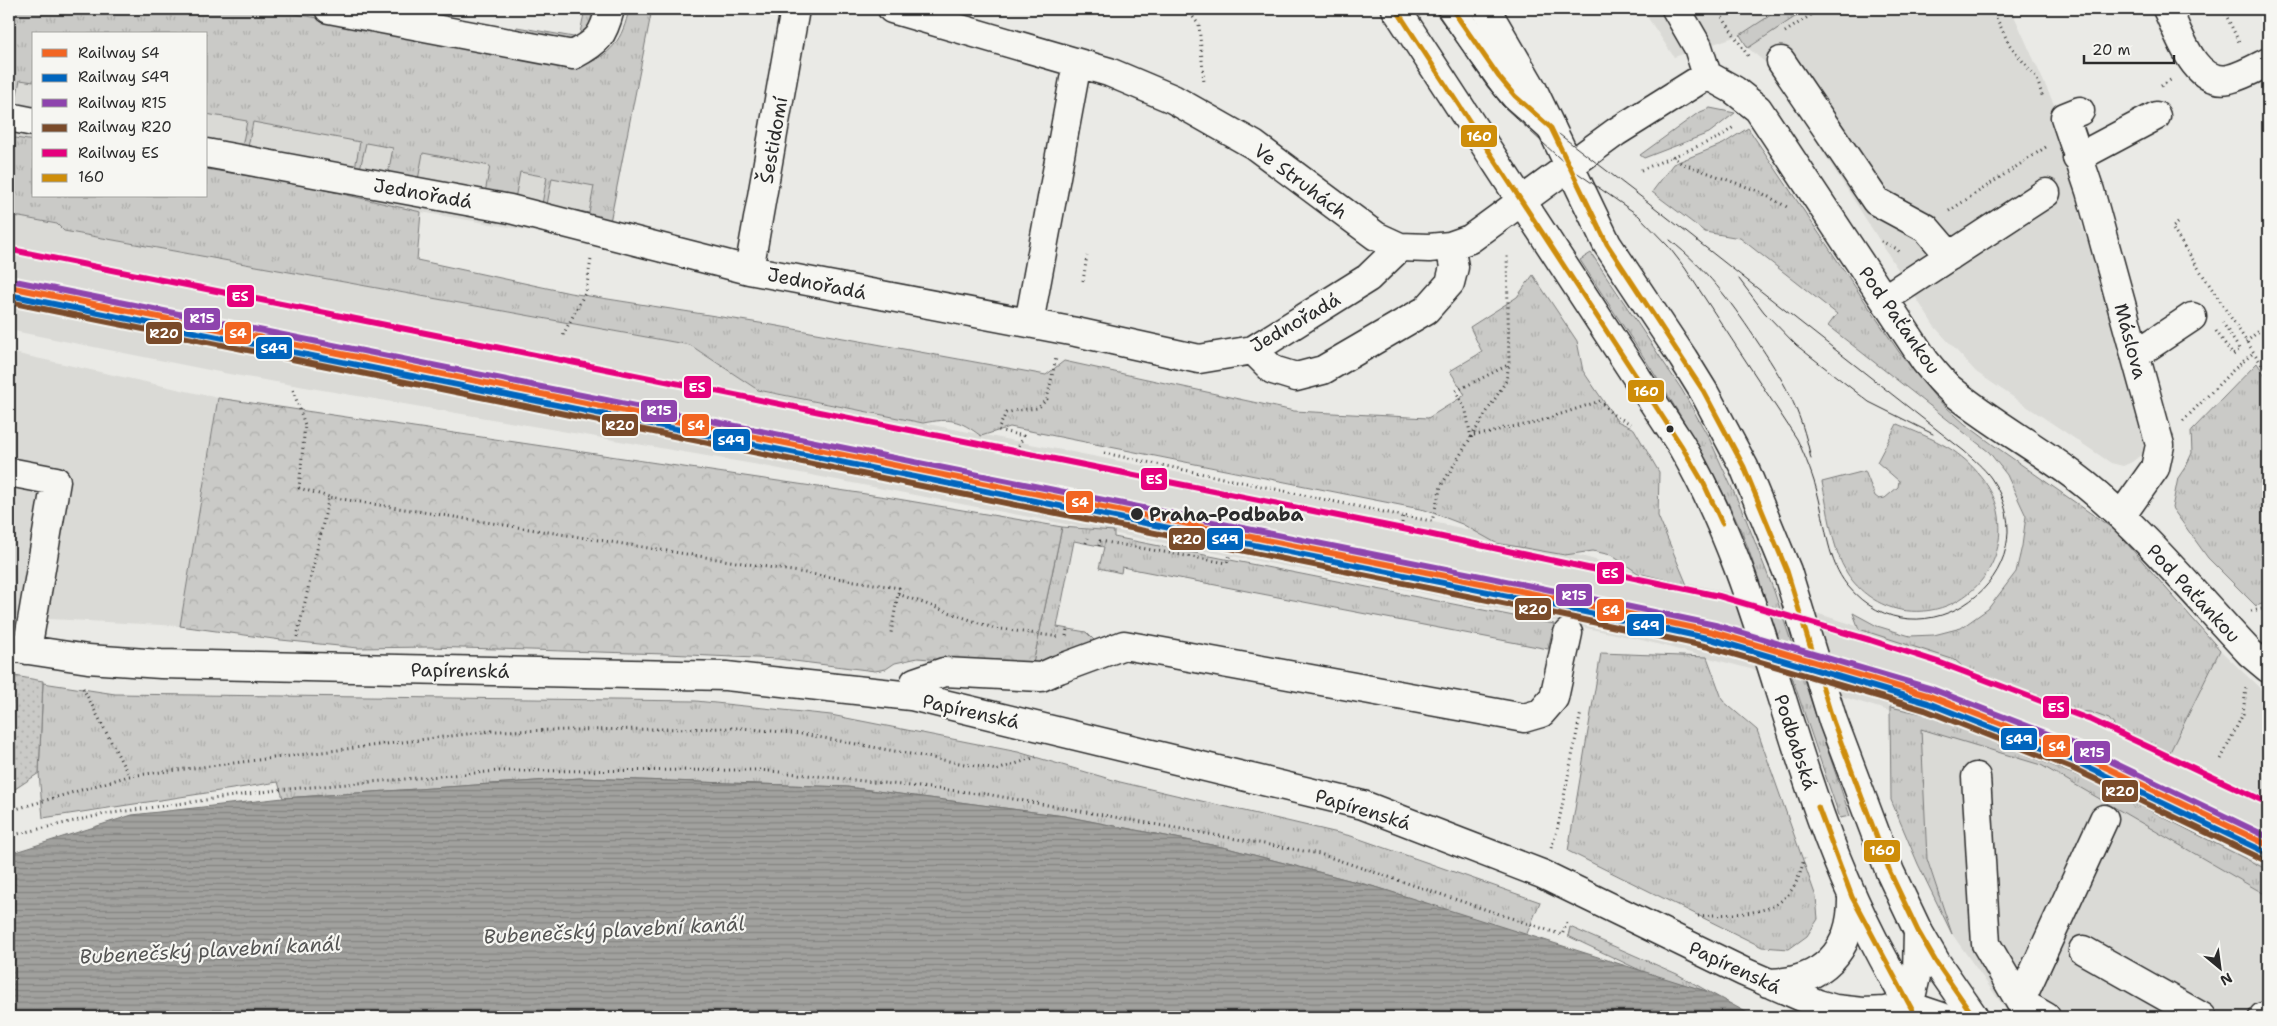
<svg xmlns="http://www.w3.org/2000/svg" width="2277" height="1026" font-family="'Shantell Sans',sans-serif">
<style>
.built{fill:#dadad6}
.grass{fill:url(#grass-tufts);stroke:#7a7a79;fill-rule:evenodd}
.park{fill:url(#park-crowns);stroke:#7a7a79}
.garden{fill:url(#garden-dots);stroke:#7a7a79}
.water{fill:url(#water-rules);stroke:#727270}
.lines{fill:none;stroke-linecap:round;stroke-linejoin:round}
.minor-casing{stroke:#2b2b2b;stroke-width:31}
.major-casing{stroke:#2b2b2b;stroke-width:31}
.path{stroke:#2b2b2b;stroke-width:3;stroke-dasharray:1 4;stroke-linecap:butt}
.minor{stroke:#f6f6f2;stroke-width:28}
.major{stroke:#f6f6f2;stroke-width:28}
.tram{stroke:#2b2b2b;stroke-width:1}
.bus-1-casing{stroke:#f6f6f2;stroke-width:9}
.bus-1{stroke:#ce8d09;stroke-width:5}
.rail-1-casing{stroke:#f6f6f2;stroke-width:10}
.rail-2-casing{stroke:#f6f6f2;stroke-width:10}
.rail-3-casing{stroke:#f6f6f2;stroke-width:10}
.rail-4-casing{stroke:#f6f6f2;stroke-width:10}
.rail-5-casing{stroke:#f6f6f2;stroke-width:10}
.rail-1{stroke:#f26522;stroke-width:6}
.rail-2{stroke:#0065bd;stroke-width:6}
.rail-3{stroke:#8e44ad;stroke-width:6}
.rail-4{stroke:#7a4b2a;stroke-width:6}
.rail-5{stroke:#e5007d;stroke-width:6}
.bus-dot{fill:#2b2b2b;stroke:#f6f6f2;stroke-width:2}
.labels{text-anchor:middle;stroke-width:4.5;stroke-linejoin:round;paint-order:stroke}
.street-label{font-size:19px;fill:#2b2b2b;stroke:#f6f6f2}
.stop-label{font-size:19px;font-weight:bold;fill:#2b2b2b;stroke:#f6f6f2;text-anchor:start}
.water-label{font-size:20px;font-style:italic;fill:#545453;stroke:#f6f6f2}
.line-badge{stroke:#f6f6f2;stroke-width:2}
.badge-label{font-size:14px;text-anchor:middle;font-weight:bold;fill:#fff}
</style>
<defs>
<pattern id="grass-tufts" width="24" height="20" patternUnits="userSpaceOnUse" patternTransform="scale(1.25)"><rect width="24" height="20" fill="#cacac7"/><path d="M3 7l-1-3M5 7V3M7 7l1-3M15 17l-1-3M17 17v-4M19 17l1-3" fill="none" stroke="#aeaeab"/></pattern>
<pattern id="park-crowns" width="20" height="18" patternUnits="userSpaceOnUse" patternTransform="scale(1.25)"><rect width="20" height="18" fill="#cacac7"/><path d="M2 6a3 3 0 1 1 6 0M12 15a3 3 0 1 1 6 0" fill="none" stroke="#aeaeab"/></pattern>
<pattern id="garden-dots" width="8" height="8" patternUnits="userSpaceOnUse" patternTransform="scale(1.25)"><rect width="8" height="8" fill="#cacac7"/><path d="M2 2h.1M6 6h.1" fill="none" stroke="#aeaeab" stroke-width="1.8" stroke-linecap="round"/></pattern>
<pattern id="water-rules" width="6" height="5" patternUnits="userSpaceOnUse" patternTransform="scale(1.25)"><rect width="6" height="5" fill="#a1a19e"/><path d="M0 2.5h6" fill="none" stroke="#838381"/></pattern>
</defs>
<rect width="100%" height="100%" fill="#eaeae6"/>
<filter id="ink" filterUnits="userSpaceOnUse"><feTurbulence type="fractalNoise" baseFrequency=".02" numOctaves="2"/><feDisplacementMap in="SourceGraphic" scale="10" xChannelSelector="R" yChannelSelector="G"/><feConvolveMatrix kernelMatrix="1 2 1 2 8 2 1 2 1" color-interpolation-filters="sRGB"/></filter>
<g filter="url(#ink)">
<path class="built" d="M1642,9h369l50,111 21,106 29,76 31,125 2,14 -2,13 -10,8 -9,4 -12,-3 -135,-91 -42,-46 -167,-262 -19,-16 -8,-13 -66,22z
M9,30l25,5v106l-25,-4z
M206,64l421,72 -20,108 -186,-32 -122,-28 -93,-15z
M9,215l48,9 7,7 626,114 68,45 15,4 660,128 112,24 108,30 140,30 149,46 231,92 47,-94 48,46v85l-3,6 3,2v83l-67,-37 -128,-58 -23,-8 218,127v121h-257l-59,-83 -25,-75 -6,-85v-45l96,28 -99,-37 -145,-45 -135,-36 -220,-47 -659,-127 -530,-91 -220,-44z
M9,352l209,46 -38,228 -148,-8 -23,-4z"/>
<path class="grass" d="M9,9h259l312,56c31,-7 43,-27 49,-56h23l-42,213 -368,-75 5,-26 -41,-7v-80h-172v48l-14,-2 -5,24 -6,1zM253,122l107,20 -5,26 -107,-21zM366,143l27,5 -5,26 -28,-5zM423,153l67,13 -5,27 -67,-13zM520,172l27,5 -5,27 -27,-5zM552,178l42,8 -5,27 -42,-8z
M585,9h9l-7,35 -72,-10 2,-7 62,11z
M1780,9h27l-59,39 -8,-13z
M1710,108l25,5 -26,20 -65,25 -4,-3 58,-42z
M1748,128l151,224 37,46 29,26 27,20 124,87 104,119 -50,102 -50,-20 -11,-13 -19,-7 -19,-1 -102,-39 -14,-12 -96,-31 -6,-16 24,13 33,10 24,-1 27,-7 27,-19 28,-37 6,-26 4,-30 -19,-41 -18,-23 -161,-126 9,-12 -97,-76 -35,-6 -53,-40 21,-28 50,-20z
M9,137l25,4v55h172v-27l93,15 122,28 -4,48 153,33 202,32 274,50 18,-14 230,50 134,7 37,-23 -15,-24 32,-19 -12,-25 47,-30 16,-22 44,66 6,30 34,50 17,8 25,43 -1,44 29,69 -49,-12 -27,-18 -18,-4 -28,4 -69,-12 -34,-19 -37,-14 -415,-83 -29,9c-23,-17 -30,-18 -58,-13l-165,-33 -68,-45 -626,-114 -7,-7 -48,-9z
M1591,253l91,137 28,50 36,79 28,72 76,225 -10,2 -93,-273c-42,-102 -107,-192 -167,-285z
M2257,363l11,17v222l-12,4 -48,-48 -36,-50 6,-30 8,-12 6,-13 -1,-22z
M1897,424c17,7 35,14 52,24 23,14 46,40 50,68 8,57 -41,104 -98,94 -22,-4 -42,-18 -54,-37 -15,-23 -19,-64 -25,-91l43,-11 10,25 4,3 6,-1 13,-11 1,-6 -22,-19z
M1062,527l52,4v6l440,87 -6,25 -426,-82 -1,6 -22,-5 5,-21 -30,-6 -17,86 29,5 9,9 -63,27z
M1601,653l106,4 16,44 34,29 59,167 2,22 -11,17 -18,13 -27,-2 -194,-96z
M43,683l72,11 581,7 135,14 187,37 102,30 231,54 189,66 -14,34 -147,-48 -152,-40 -163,-32 -217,-29 -267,-9 -297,20 -5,-16 -235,36 -4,-45z
M1890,707l38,8 167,68 173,87v26l-227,-131 -120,-36 6,130 25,75 -34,-70 -27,-64z
M1570,927l107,47 32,18 -61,-18 -80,-38z
M664,1011l38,6h-323z"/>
<path class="park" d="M218,398l668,99 176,30 -30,141 -114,-10 -23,5 -9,6 -11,2 -97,-12 -112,-5 -238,-7 -70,1 -77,-8 -101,-14z"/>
<path class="garden" d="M9,675l34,6 -4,92 -30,20z"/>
<path class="water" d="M580,778l267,9 217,29 163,32 152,40 330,104 46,25h-1053l-38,-6 -285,6h-370v-163l123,-39 151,-17z"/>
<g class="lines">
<g class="minor-casing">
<path id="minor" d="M329,9l244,46c25,-13 30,-19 37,-46
M892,9l217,63 64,27 81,46 122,91 24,11 29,1 21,-2 20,-7 146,-107 91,-57
M1452,9l47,68 16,19 36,32
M1676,9l22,38 9,28
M2167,9c12,24 27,77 62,70 13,-3 27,-11 39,-17
M1781,61l95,140 50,27 24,28
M1707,75l27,15 24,19 167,252c8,10 16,20 25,28 43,36 93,61 136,96 60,49 111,112 164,168l18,15
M2080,111l-15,6 25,74 70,254 -5,23 -34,48
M9,117l25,5
M206,153l304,56 239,61 327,62 123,27 54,-9 115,-72 32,-31
M2077,158l79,-42
M749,270l46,-261
M1884,299l162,-106
M1029,323l48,-260
M1253,350l20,20 23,7 27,-7 103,-60 24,-27 4,-16 -4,-21
M2135,355l57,-38
M9,472l47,9 -29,169
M9,647l79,12 73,5 565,12 185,20 452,109 179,69 202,98 74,32 17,5 28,3 23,-1 23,-5 33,11
M911,696l4,-14 29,-10 97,5 18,-8 65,-24 400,73 17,-5 13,-15 14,-65
M1976,777l10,167 34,58 26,15
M2083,950l119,67
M1768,983c54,0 85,-32 84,-86
M2020,1002l84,-183
M1909,1006l8,-34 1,-41
M2263,1017l5,-1"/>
</g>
<g class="major-casing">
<path id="major" d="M1396,9l285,436c64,109 91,232 132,350 19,56 42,111 70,163 11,20 21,40 33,59
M1486,9l46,79 75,156 76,114 21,34 40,75 43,104 46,150 57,151 28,59 18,31 38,55"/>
</g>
<path class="path" d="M1187,9l12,16 5,58
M1717,9l31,47
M1992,9l17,35 28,35 6,19
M2223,9l17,35
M1785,32l35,-23
M2161,86l11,-7
M1672,156l9,7 77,28 29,16
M1641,170l79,-33 15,-11
M1949,211l97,-64
M2178,223l-6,5 96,146
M1881,241l16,8 4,5
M1083,281l4,-25
M2216,331l17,24 7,-5 -19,-30
M563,335l23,-44 5,-32
M2246,342l14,-12
M293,390l12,35 -6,63 30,9
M2183,421l48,-49 22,-19
M1474,435l17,-2 13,-5 27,-4 69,-23 12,13 19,10
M1471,438l-5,-27 -10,-20 52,-26
M1019,446l4,-10 -25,-6 8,-17 12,-3 20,-2 9,-9 9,-41
M1104,453l299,63
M1402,523l1,-7 29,5 9,-35 65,-105 3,-16 -2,-112
M1086,543l2,-5
M1099,546l1,-5 127,22 4,-11
M898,594l95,34 67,9
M2251,611l17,-3
M1066,636l1,-7
M297,637l32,-140 570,91 -8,45
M83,688l46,88
M2221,759l22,-45 3,-26
M9,811l120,-35 362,-45 250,-3 61,6 195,36 39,-13
M9,836l96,-22 172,-24 222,-19 261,-1 226,24 334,60 242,81 6,-15
M1551,848l6,-17 24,-119
M1698,916c51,-4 94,4 106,-58"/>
<use href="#minor" class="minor"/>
<use href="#major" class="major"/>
<path class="tram" d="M1433,9l69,96 67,62 69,48 30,31 17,22 112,171c9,19 17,39 22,60 7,29 9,62 28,86 72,88 209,-11 144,-107 -7,-10 -18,-19 -27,-27l-315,-248 -98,-75
M1670,240c38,31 58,58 85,98 28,42 46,70 56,121
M1739,279l25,33 32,33 73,57 64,32"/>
<g class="bus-1-casing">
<path id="bus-1" d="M1396,9l285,436 23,39 18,39
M1452,9l47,68 16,19 36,32 56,116 97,148 40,75 43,104 46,150 57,151 28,59 18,31 38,55
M1818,807l34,90 64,120"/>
</g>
<use href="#bus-1" class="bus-1"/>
<g class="rail-1-casing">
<path id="rail-1" d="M9,287l1531,308 173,37 217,64 148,58 190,91"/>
</g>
<g class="rail-2-casing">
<path id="rail-2" d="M9,295l1529,307 173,37 217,64 147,58 190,91"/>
</g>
<g class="rail-3-casing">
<path id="rail-3" d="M10,280l1531,308 174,37 217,64 149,58 187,90"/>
</g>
<g class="rail-4-casing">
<path id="rail-4" d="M9,302l1528,308 172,37 216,63 147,58 190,91"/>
</g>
<g class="rail-5-casing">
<path id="rail-5" d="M12,250l1416,284 291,62 151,44 68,22 153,58 177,83"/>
</g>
<use href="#rail-1" class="rail-1"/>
<use href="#rail-2" class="rail-2"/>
<use href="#rail-3" class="rail-3"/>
<use href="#rail-4" class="rail-4"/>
<use href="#rail-5" class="rail-5"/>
</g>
</g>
<g class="bus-dot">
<circle cx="1670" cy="429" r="4.5"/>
<circle cx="1137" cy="514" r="7"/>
</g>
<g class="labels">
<g class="street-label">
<text transform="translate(773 140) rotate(-80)" y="7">Šestidomí</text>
<text transform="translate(1301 181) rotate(37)" y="7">Ve Struhách</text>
<text transform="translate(423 193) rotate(10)" y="7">Jednořadá</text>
<text transform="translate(817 283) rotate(11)" y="7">Jednořadá</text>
<text transform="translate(1900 320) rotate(55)" y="7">Pod Paťankou</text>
<text transform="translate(1295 322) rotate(-30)" y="7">Jednořadá</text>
<text transform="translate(2131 341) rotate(75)" y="7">Máslova</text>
<text transform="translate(2194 593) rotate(47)" y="7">Pod Paťankou</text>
<text transform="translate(460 670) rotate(1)" y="7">Papírenská</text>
<text transform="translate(971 711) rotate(13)" y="7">Papírenská</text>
<text transform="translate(1796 742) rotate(72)" y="7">Podbabská</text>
<text transform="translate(1363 809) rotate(17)" y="7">Papírenská</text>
<text transform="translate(1735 967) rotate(25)" y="7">Papírenská</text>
</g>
<g class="stop-label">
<text x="1149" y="521">Praha-Podbaba</text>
</g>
<g class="water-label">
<text transform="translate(614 930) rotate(-3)" y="7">Bubenečský plavební kanál</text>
<text transform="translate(210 950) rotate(-3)" y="7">Bubenečský plavební kanál</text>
</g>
</g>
<g class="line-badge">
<rect x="1460" y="124" width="38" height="24" rx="5" fill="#ce8d09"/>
<rect x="226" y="284" width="29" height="24" rx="5" fill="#e5007d"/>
<rect x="183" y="307" width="38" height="24" rx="5" fill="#8e44ad"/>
<rect x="224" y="321" width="28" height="24" rx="5" fill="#f26522"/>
<rect x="145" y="321" width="38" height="24" rx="5" fill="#7a4b2a"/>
<rect x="255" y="336" width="38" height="24" rx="5" fill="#0065bd"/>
<rect x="683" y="375" width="29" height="24" rx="5" fill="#e5007d"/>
<rect x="1627" y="379" width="38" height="24" rx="5" fill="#ce8d09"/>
<rect x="640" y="399" width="38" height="24" rx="5" fill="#8e44ad"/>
<rect x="681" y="413" width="29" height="24" rx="5" fill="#f26522"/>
<rect x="601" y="413" width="38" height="24" rx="5" fill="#7a4b2a"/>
<rect x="712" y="428" width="39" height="24" rx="5" fill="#0065bd"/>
<rect x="1140" y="467" width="28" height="24" rx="5" fill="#e5007d"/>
<rect x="1065" y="490" width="29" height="24" rx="5" fill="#f26522"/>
<rect x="1206" y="527" width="38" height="24" rx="5" fill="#0065bd"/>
<rect x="1168" y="527" width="38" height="24" rx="5" fill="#7a4b2a"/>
<rect x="1596" y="561" width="29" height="24" rx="5" fill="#e5007d"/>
<rect x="1555" y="583" width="38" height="24" rx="5" fill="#8e44ad"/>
<rect x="1514" y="597" width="38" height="24" rx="5" fill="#7a4b2a"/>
<rect x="1596" y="598" width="29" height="24" rx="5" fill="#f26522"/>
<rect x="1626" y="613" width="39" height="24" rx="5" fill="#0065bd"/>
<rect x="2042" y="695" width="28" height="24" rx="5" fill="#e5007d"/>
<rect x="2000" y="727" width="38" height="24" rx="5" fill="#0065bd"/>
<rect x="2042" y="734" width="29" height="24" rx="5" fill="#f26522"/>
<rect x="2073" y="740" width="38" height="24" rx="5" fill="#8e44ad"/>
<rect x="2101" y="779" width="38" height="24" rx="5" fill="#7a4b2a"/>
<rect x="1863" y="839" width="38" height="24" rx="5" fill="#ce8d09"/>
</g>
<g class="badge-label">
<text x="1479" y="141">160</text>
<text x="240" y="301">ES</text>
<text x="202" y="323">R15</text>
<text x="238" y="338">S4</text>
<text x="164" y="338">R20</text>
<text x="274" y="353">S49</text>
<text x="697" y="392">ES</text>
<text x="1646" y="396">160</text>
<text x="659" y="415">R15</text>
<text x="696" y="430">S4</text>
<text x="620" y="430">R20</text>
<text x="731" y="445">S49</text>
<text x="1154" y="484">ES</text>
<text x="1080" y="507">S4</text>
<text x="1225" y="544">S49</text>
<text x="1187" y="544">R20</text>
<text x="1610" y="578">ES</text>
<text x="1574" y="600">R15</text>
<text x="1533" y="614">R20</text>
<text x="1611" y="615">S4</text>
<text x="1646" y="630">S49</text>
<text x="2056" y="712">ES</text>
<text x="2019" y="744">S49</text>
<text x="2057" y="751">S4</text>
<text x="2092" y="757">R15</text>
<text x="2120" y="796">R20</text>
<text x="1882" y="855">160</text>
</g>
<rect width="2277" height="1026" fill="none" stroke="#f6f6f2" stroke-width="30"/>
<rect x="15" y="15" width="2247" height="996" fill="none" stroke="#2b2b2b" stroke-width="2" filter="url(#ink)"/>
<rect x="32" y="32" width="175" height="165" fill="#f6f6f2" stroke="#a5a5a2"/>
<rect x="42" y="49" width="25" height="8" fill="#f26522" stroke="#a5a5a2"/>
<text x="78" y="58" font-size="15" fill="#2b2b2b">Railway S4</text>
<rect x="42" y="74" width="25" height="8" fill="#0065bd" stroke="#a5a5a2"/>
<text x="78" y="82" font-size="15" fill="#2b2b2b">Railway S49</text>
<rect x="42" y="99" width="25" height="8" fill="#8e44ad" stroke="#a5a5a2"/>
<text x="78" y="108" font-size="15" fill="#2b2b2b">Railway R15</text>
<rect x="42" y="124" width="25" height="8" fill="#7a4b2a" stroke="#a5a5a2"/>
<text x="78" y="132" font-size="15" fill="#2b2b2b">Railway R20</text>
<rect x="42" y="149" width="25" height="8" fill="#e5007d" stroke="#a5a5a2"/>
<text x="78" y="158" font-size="15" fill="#2b2b2b">Railway ES</text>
<rect x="42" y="174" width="25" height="8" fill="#ce8d09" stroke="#a5a5a2"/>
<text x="78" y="182" font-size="15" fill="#2b2b2b">160</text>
<g transform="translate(2220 968) rotate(151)" stroke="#f6f6f2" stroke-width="4" paint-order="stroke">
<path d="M0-4L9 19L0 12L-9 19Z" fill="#2b2b2b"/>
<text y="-8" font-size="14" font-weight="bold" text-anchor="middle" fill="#2b2b2b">N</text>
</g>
<path d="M2084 55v8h90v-8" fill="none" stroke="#2b2b2b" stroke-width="2.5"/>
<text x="2092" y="55" font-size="15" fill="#2b2b2b" stroke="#f6f6f2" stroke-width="4" paint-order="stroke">20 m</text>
</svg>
